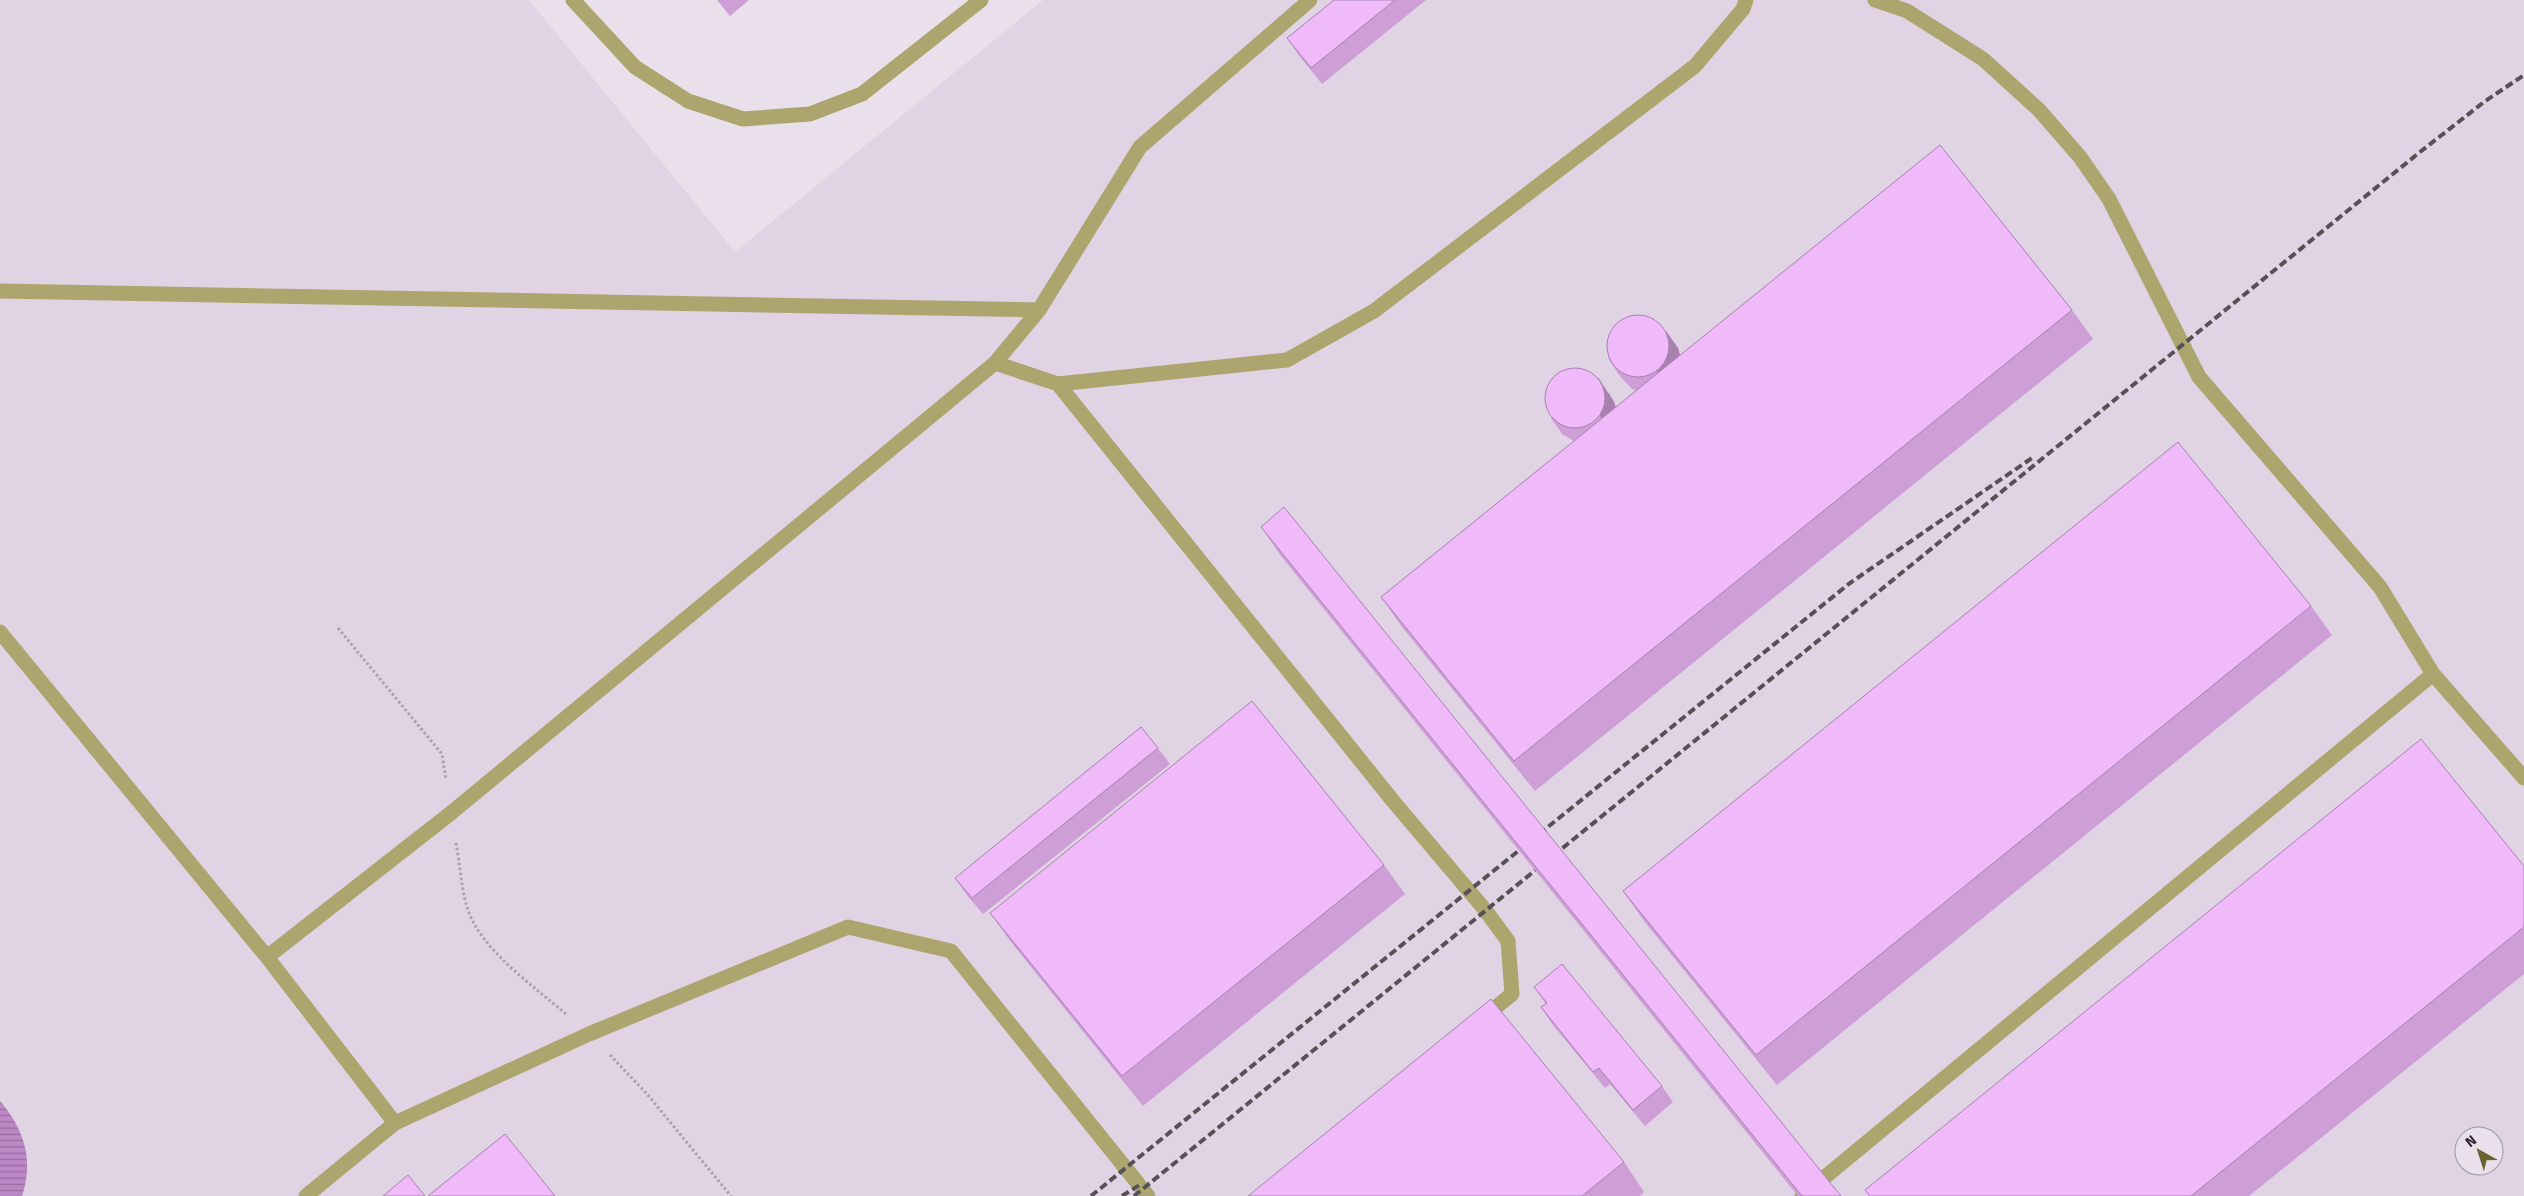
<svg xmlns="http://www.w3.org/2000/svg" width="2524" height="1196" font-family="'Fira Sans',sans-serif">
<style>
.built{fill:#e0d3e3;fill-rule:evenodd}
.water{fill:url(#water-rules)}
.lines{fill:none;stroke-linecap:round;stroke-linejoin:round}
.path{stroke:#aaa2ab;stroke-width:3;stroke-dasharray:2.5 2.5;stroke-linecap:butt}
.lane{stroke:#ada56e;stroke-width:15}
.rail{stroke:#565156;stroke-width:4;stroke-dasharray:8 4;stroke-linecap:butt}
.wall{fill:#ce9fd7}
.shaded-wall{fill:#a782af}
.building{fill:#efb9fa;stroke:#a782af}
</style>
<defs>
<pattern id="water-rules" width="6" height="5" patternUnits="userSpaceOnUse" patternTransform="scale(1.25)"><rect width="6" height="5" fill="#bb87c5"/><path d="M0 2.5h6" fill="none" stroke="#986ea0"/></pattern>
</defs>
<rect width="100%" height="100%" fill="#e9e0eb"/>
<path class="built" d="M0,0h529l206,252 308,-252h1481v1196h-2524zM2464,1136h30v30h-30z"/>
<path class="water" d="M0,1101c24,28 34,59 22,95h-22z"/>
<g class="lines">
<path class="path" d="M338,628l104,126 4,26
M456,843c4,21 5,44 11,64 13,43 67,79 100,108
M610,1055l37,39 84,102"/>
<path class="lane" d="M573,0l62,67 53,34 55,18 67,-5 52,-20 119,-94
M1875,0l32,11 76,48 56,51 41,47 29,42 90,178 181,210 53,87 91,104
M0,291l1039,19
M995,363l63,21 229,-24 87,-49 321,-245 48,-57 3,-9
M1058,384l335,417 93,110 22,30 4,53 -29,24
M0,632l267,325 128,166
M267,957l184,-144 544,-450 44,-53 101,-163 170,-147
M306,1196l89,-73 194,-89 259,-107 103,24 197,245
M1802,1196l631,-522"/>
<path class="rail" d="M1091,1196l759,-613 182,-125
M1122,1196l19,-12
M1134,1196l1286,-1044 64,-50 40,-27"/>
</g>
<path class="wall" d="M717,0h32l-19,16z
M1334,0h92l-104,84 -24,-30 -11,-16z
M2072,310l21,29 -558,452 -133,-164 -21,-30 193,-156 -12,-7 -11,-16 58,-25 5,9 2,5 20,-17 -4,-1 -13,-14 -11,-17 70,-10 2,7z
M1261,527l580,669h-43l-517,-640z
M2311,606l21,29 -555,450 -133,-164 -21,-30z
M1158,748l12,16 -187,150 -17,-20 -11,-16z
M1384,865l21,29 -262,212 -132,-164 -21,-29z
M2524,866v108l-275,222h-380l-4,-6z
M1534,987l128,99 11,16 -28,24 -35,-42 -5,4 -53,-64 -11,-17 5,-3z
M1624,1162l20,30 -4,4h-392z"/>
<path class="shaded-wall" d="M1666,331l12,17 3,11 -13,29 -11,-16z
M1598,377l16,25 3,10 -6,20 -11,-16z"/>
<path class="building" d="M1334,0h61l-84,68 -24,-30z
M1940,145l132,165 -558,451 -133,-164z
M1607 346a31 31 0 1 1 62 0a31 31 0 1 1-62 0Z
M1545 398a30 30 0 1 1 60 0a30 30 0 1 1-60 0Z
M2178,442l133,164 -555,449 -133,-164z
M1284,507l557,689h-39l-541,-669z
M1252,701l132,164 -262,211 -132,-163z
M1141,727l17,21 -186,150 -17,-20z
M2421,739l103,127v61l-333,269h-321l-5,-6z
M1562,964l100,122 -29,24 -34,-42 -6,4 -52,-65 6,-4 -13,-16z
M1491,999l133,163 -42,34h-334z
M505,1134l50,62h-127z
M408,1175l17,21h-42z"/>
<g transform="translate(2479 1151) rotate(321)"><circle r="24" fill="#e9e0eb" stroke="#9e979f"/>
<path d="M0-4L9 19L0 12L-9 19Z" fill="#6a632f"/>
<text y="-8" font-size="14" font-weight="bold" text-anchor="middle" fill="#2d292d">N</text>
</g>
</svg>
